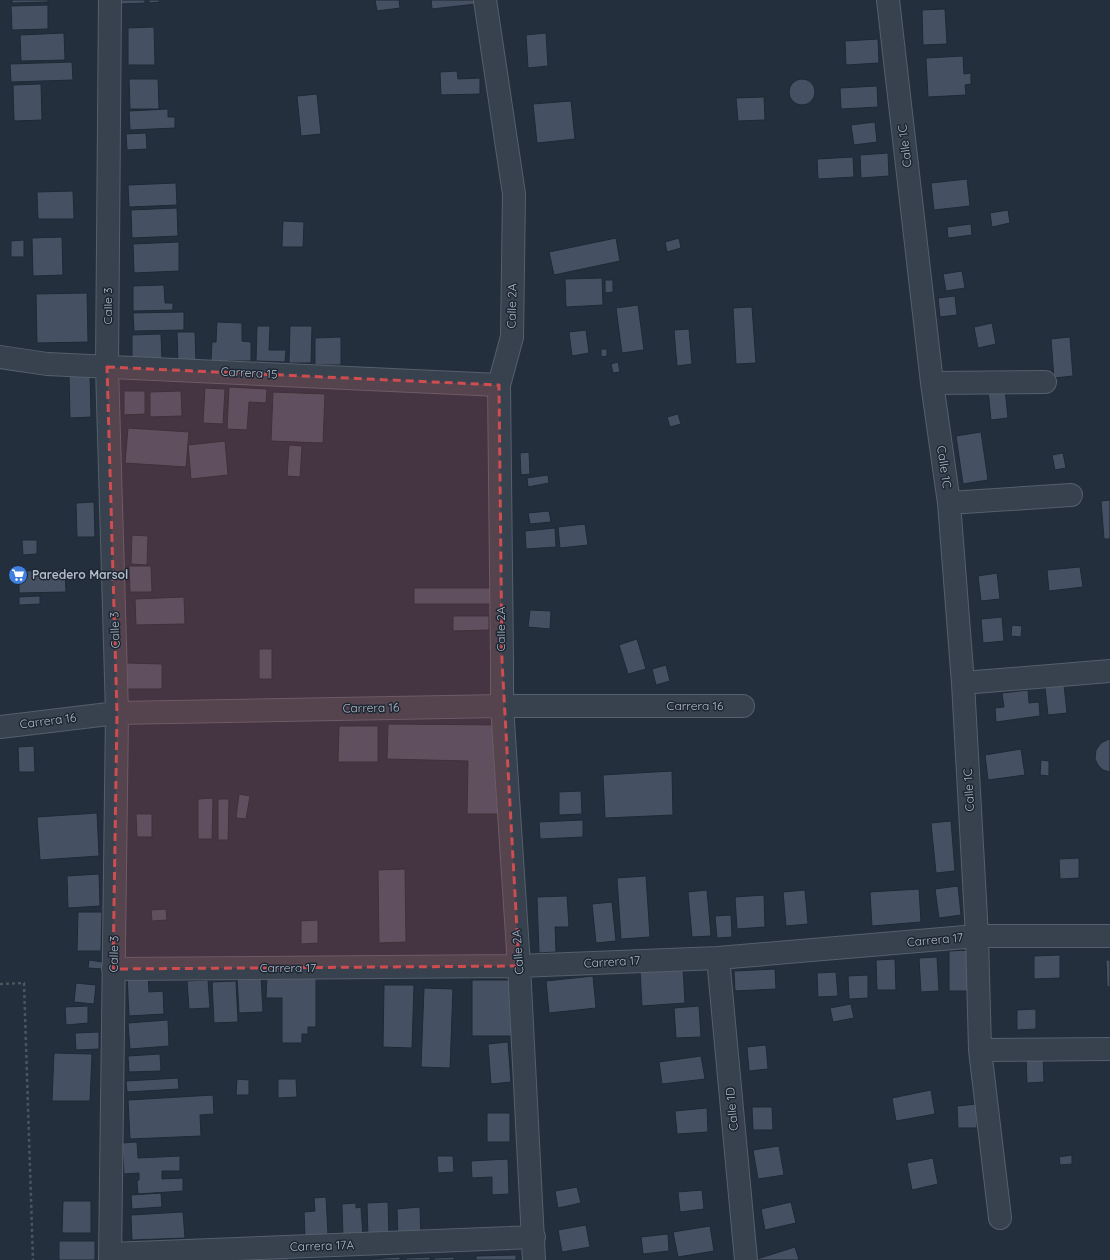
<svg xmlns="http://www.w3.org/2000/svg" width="1110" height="1260" font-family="Quicksand,sans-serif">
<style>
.building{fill:#455162;stroke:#1f2835}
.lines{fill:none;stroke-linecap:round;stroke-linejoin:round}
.street-casing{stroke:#565f6c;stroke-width:24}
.path{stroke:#44595c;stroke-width:2.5;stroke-dasharray:3 3;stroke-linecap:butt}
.street{stroke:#38414e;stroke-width:22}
.marked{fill:#ce4d50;fill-opacity:0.2;stroke:#ce4d50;stroke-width:3;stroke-dasharray:8 5;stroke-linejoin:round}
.labels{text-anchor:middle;stroke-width:3;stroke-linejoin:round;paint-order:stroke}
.street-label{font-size:12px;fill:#b4bcc9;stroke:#1d2633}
.poi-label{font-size:12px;font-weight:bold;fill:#b4bcc9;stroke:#1d2633;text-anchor:start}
</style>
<rect width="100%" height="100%" fill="#242f3e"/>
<path class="building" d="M12,0h36v2l-36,1z
M121,0h24v3l-24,1z
M149,0h10l1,2 -11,1z
M375,0h24l1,8 -23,3z
M431,0h44l1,4 -44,5z
M48,5v24l-36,1 -1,-24z
M945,9l2,35 -24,1 -1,-35z
M154,27l1,38h-27v-37z
M64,33l1,27 -44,1 -1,-26z
M546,33l2,33 -20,2 -2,-33z
M878,39l1,24 -33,2 -1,-24z
M963,56l1,18 7,-1v11l-6,1 1,10 -38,2 -2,-39z
M72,62l1,18 -62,2 -1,-18z
M457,71l1,8 22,-1v16l-39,1 -1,-23z
M129,79h29l1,30h-29z
M789 92a13 13 0 1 1 26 0a13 13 0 1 1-26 0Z
M41,84l1,36 -28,1 -1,-36z
M877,86l1,21 -37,2 -1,-21z
M317,94l4,40 -20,2 -4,-40z
M764,97l1,23 -27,1 -2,-23z
M571,101l4,38 -38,4 -4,-39z
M168,109v8h7v11l-45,2 -1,-19z
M875,122l2,20 -23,3 -3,-20z
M146,133l1,16 -20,1 -1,-16z
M888,153l1,23 -28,2 -1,-23z
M853,157l1,20 -36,2 -1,-20z
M967,179l3,27 -36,4 -3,-27z
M176,183l1,22 -48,2 -1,-22z
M73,191l1,28h-36l-1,-27z
M177,208l1,28 -46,2 -1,-28z
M1008,210l2,13 -18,4 -2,-14z
M283,221l21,1 -1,25h-21z
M971,224l1,11 -24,3 -1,-11z
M62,237l1,38 -30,1 -1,-38z
M616,238l4,23 -66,14 -5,-23z
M679,238l2,10 -14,4 -2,-10z
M24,240v17h-13v-16z
M179,242v29l-45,2 -1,-29z
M962,271l3,17 -19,3 -3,-17z
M602,278l1,27 -37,2 -1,-28z
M605,280h8v12l-8,1z
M164,285l1,18h8v7l-40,1v-25z
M87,293l1,49 -51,1 -1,-49z
M955,296l2,19 -17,2 -2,-19z
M638,305l6,45 -22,3 -6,-45z
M752,307l4,56 -20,1 -3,-56z
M184,312v18l-50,1 -1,-18z
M217,322l25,1v18l9,1v19h-23l1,7 -18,-7 1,-19h4z
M992,323l4,21 -18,4 -4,-21z
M257,326h13l-1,24h17l-1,12 -29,-1z
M290,326h22l-1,37h-22z
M689,329l3,35 -15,2 -3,-36z
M586,330l3,23 -17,3 -3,-24z
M177,332h18l1,30h-18z
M161,334l1,28h-30v-27z
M341,337v28h-26v-27z
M1070,337l3,39 -19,2 -3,-39z
M601,349h6v7l-6,1z
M618,362l2,10 -7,1 -2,-9z
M69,374h21l1,43 -21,1z
M229,387l38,2 -1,14 -17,-1 -2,28 -20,-1z
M205,388l20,1 -2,35 -20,-1z
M1005,388l3,30 -17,2 -3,-30z
M124,391h21v23l-21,1z
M181,391l1,25 -32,1v-25z
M273,392l52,2 -2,49 -52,-2z
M678,414l3,10 -11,3 -3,-10z
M128,428l61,4 -3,35 -61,-4z
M981,432l7,48 -25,4 -7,-48z
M225,441l3,34 -37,4 -3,-34z
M289,445l13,1 -2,31 -13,-1z
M529,452l1,22 -9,1 -1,-22z
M1063,453l3,15 -11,2 -3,-15z
M548,475l1,8 -21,4 -1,-9z
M1110,500v39h-6l-3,-38z
M94,502l1,35h-18l-1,-34z
M549,511l2,11 -21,2 -2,-11z
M585,524l3,21 -28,3 -2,-21z
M555,528l1,19 -30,2 -1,-18z
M132,535l16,1 -1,29 -16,-1z
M22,540h15v14l-14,1z
M129,566h22l1,26h-22z
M1080,567l3,20 -34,4 -2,-21z
M65,570l1,22 -47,1v-22z
M997,573l3,26 -19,2 -3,-25z
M414,588h81v16h-81z
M40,596v8l-21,1v-8z
M184,597l1,27 -49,1 -1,-26z
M530,610l21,1 -1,18 -22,-2z
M453,616h36v14l-36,1z
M1002,617l2,24 -21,2 -2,-24z
M1012,625l10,1 -1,11 -10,-1z
M637,639l9,30 -18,5 -9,-29z
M259,649h13v30h-13z
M127,663l35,1v25h-36z
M666,665l4,16 -14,4 -4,-16z
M1064,685l3,28 -19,2 -3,-28z
M1028,690l1,13 10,-1 1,14 -44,6 -1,-14 9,-1 -2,-14z
M388,724l113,1 -1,89h-33l1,-53 -81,-2z
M339,726h39v36h-40z
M1109,739h1v33l-7,-2 -5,-5 -3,-6 1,-9 5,-7z
M34,746l1,26h-16l-1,-25z
M1021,749l4,26 -37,5 -3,-25z
M1041,760l8,1v15l-9,-1z
M672,771l1,44 -68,3 -2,-43z
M581,791l1,23 -23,1v-23z
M239,794l11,2 -4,23 -10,-1z
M213,798l-1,41h-14v-40z
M218,799h11l-1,41h-10z
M97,813l2,43 -59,4 -3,-43z
M136,814h16v23h-15z
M583,820v17l-43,2 -1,-17z
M951,821l4,50 -19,2 -5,-50z
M1079,858v20l-19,1 -1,-20z
M405,869l1,73 -27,1 -1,-73z
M99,874l1,32 -32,2 -1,-32z
M646,876l4,61 -29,2 -4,-61z
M958,886l3,29 -22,3 -4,-29z
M919,889l2,33 -49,4 -2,-34z
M707,890l4,46 -19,1 -4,-45z
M805,890l3,34 -22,2 -3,-34z
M764,895l1,32 -28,2 -2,-32z
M567,896l2,31h-14l1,25 -17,1 -2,-56z
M612,902l4,39 -20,2 -4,-39z
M166,909l1,11 -15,1 -1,-11z
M78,912h24l-1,39h-24z
M731,915l1,22 -15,1 -2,-22z
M318,920v23l-17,1v-23z
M970,950v41h-21v-40z
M1060,955v23l-26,1v-23z
M937,957l2,34 -18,1 -2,-34z
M895,959l1,31h-19l-1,-30z
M89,960l14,2 -1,7 -14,-1z
M1106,960h4v27h-3z
M683,967l2,36 -43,3 -2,-36z
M775,969l1,20 -41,2 -1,-20z
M836,972l2,24 -20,1 -1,-24z
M148,974l1,18 14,-1 1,23 -35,2 -2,-41z
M261,975l2,37 -24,1 -2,-37z
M868,975v23l-19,1 -1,-23z
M267,976h49v51h-8v7h-6v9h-20v-45h-16z
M593,976l3,32 -47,5 -3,-32z
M208,980l2,28 -21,1 -2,-28z
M472,980h42v56h-42z
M236,981l2,41 -24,1 -2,-41z
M76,983l20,2 -2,19 -20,-2z
M384,985h30l-2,63 -29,-1z
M424,988l29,1 -3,79 -29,-1z
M851,1004l3,14 -21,4 -3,-14z
M88,1006v17l-22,2 -1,-18z
M699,1006l2,31 -25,1 -2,-30z
M1036,1009v20l-19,1v-20z
M168,1020l1,26 -39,3 -2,-26z
M99,1032v17l-23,1 -1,-17z
M508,1042l3,40 -20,2 -3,-40z
M766,1045l2,24 -19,2 -2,-24z
M54,1053l38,1 -2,47h-38z
M160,1054l1,17 -32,1 -1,-16z
M1043,1055l1,27 -17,1 -1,-27z
M701,1056l4,23 -43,5 -3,-22z
M178,1078l1,11 -52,3 -1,-11z
M237,1079l12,1v15h-13z
M278,1079h18l1,18 -19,1z
M931,1090l4,24 -39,7 -4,-23z
M213,1095l1,19 -14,1 1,21 -71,3 -2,-39z
M977,1104v24h-19l-1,-22z
M752,1107h20l1,23h-20z
M707,1108l1,24 -31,2 -2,-23z
M487,1113h23v29h-23z
M137,1142l1,16 42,-2v15h-18v8l21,-1v13l-45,3 -1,-13 2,-1v-7l-15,1 -2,-31z
M779,1146l5,29 -26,4 -5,-29z
M1072,1155v9l-12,1 -1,-8z
M437,1156h16l1,16 -16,1z
M933,1158l5,26 -26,6 -5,-27z
M508,1159l1,35 -17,1v-18l-20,1 -1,-17z
M577,1187l4,16 -23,5 -3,-17z
M702,1190l2,19 -24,3 -2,-20z
M161,1193l1,14 -30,2 -1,-14z
M326,1197l2,38 -23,2 -1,-25 11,-1 -1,-13z
M63,1201h28v32h-29z
M388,1202l1,35 -21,1 -1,-35z
M791,1202l5,21 -31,7 -4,-21z
M356,1203v5l5,-1 2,30 -20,1 -1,-34z
M420,1207l1,30 -23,1 -1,-29z
M183,1212l2,26 -53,2 -1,-25z
M586,1225l4,22 -28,5 -4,-22z
M710,1226l4,25 -36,6 -5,-25z
M668,1234l1,17 -26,3 -2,-17z
M59,1241h36v19h-36z
M795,1247l4,13h-42v-1z
M516,1255v5h-40v-4z
M400,1257v3h-28l-1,-1z
M430,1257v3h-24v-2z
M454,1257v3h-20v-2z
M289,1258v2h-24v-1z"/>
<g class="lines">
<g class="street-casing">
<path id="street" d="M485,0l29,194 -2,143 -13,48 3,276v45l17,260 15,294
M888,0l44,383 17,120 14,180 14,253 3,114 20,168
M0,357l47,7 452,21
M932,383l113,-1
M949,503l122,-8
M963,683l147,-12
M0,727l117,-14 385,-7h241
M718,958l28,302
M113,969l406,-3 199,-8 259,-22h133
M980,1050l130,-1
M110,1254l424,-17
M110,1260l7,-547 -10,-346 3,-367"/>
</g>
<path class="path" d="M0,984l24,-1 9,277"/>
<use href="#street" class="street"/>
</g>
<path class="marked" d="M107,367l392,18 3,276 17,305 -406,3 4,-256z"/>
<defs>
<g id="supermarket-disc" transform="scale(1)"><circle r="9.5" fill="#3f7fe0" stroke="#1d2633"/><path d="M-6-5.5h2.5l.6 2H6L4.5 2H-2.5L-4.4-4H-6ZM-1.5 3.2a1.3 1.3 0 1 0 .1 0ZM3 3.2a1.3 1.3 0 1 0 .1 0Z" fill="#fff"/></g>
</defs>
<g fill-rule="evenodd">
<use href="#supermarket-disc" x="18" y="575"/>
</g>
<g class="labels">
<g class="street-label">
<text transform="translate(905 146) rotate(-97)" y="4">Calle 1C</text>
<text transform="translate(108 306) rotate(-90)" y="4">Calle 3</text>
<text transform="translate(512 306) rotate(-89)" y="4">Calle 2A</text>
<text transform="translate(249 373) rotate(3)" y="4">Carrera 15</text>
<text transform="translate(944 467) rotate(82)" y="4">Calle 1C</text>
<text transform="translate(501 629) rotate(-90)" y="4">Calle 2A</text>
<text transform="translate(115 630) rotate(-92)" y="4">Calle 3</text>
<text x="695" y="710">Carrera 16</text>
<text transform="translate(371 708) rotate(-1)" y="4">Carrera 16</text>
<text transform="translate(48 721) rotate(-7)" y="4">Carrera 16</text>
<text transform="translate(969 790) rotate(-93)" y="4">Calle 1C</text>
<text transform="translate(935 940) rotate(-5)" y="4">Carrera 17</text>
<text transform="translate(518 952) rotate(-94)" y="4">Calle 2A</text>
<text transform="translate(114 954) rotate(-89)" y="4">Calle 3</text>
<text transform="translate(612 962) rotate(-3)" y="4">Carrera 17</text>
<text x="288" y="972">Carrera 17</text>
<text transform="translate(732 1109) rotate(-95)" y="4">Calle 1D</text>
<text transform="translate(322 1246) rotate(-2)" y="4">Carrera 17A</text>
</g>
<g class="poi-label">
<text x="32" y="579">Paredero Marsol</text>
</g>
</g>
</svg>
